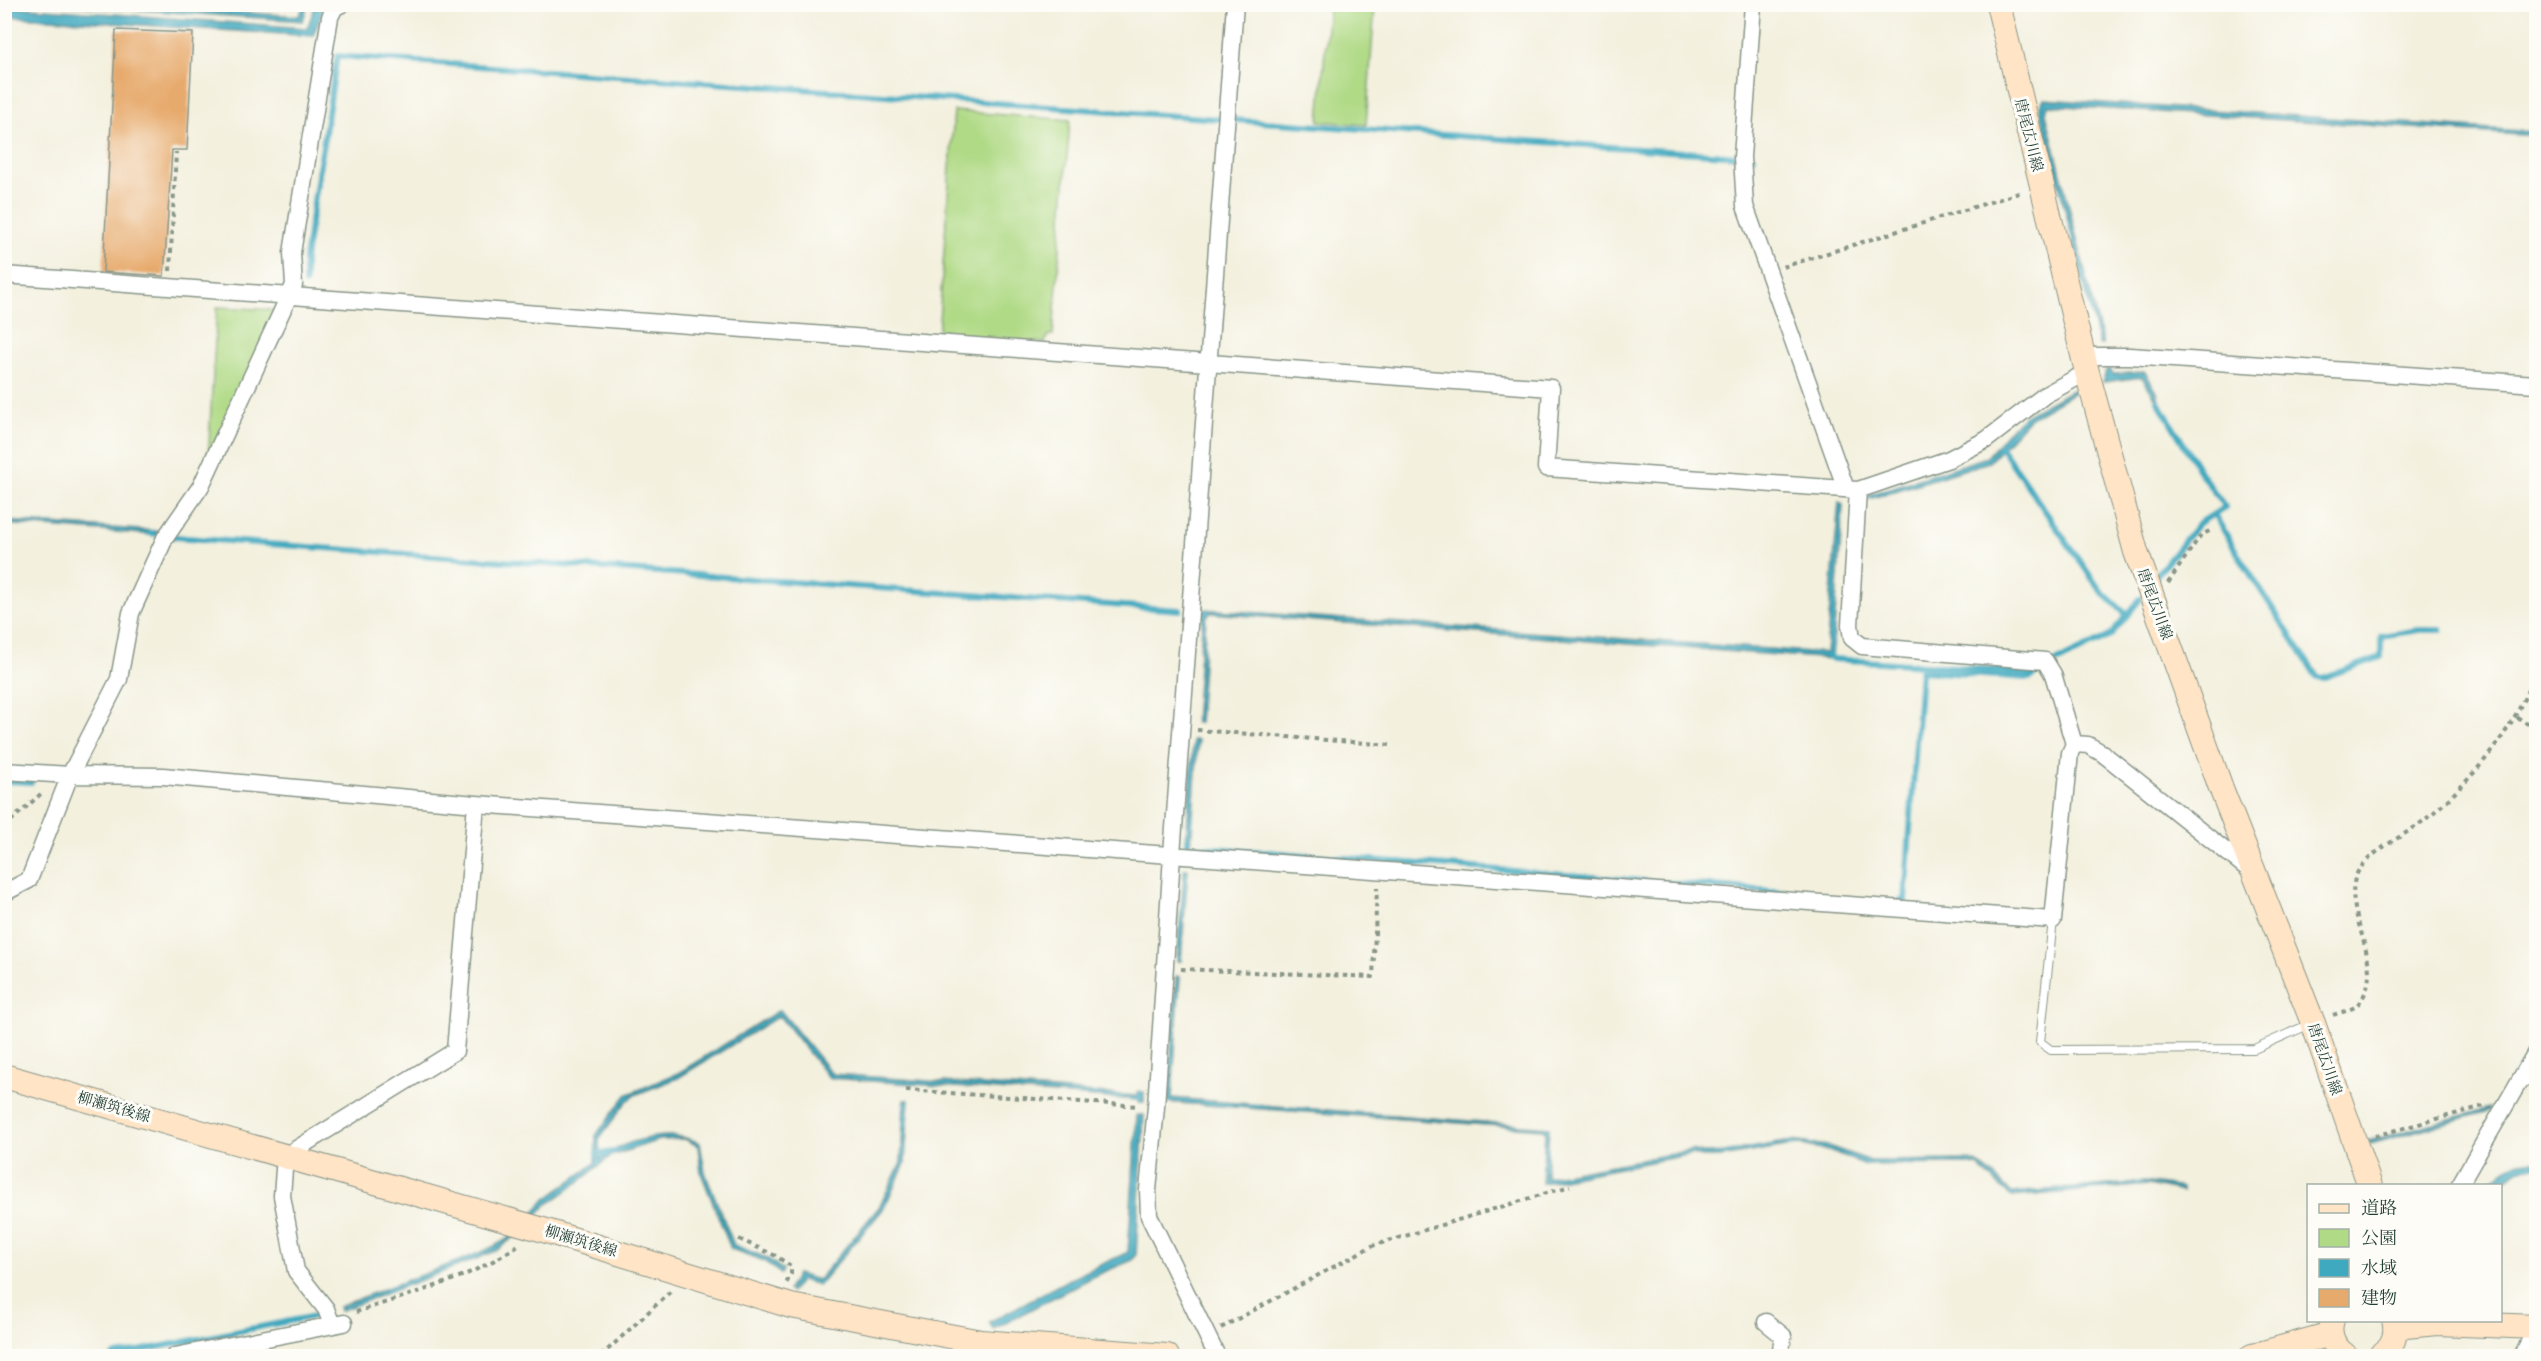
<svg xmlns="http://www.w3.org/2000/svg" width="2541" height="1361" font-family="'Libre Caslon Text','Noto Serif JP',serif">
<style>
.green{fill:#b0da86;stroke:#688c5d;stroke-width:1.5}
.water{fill:#3fa9bf;stroke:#2f737a;stroke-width:1.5}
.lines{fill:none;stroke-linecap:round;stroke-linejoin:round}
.stream{stroke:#3fa9bf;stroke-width:6}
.building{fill:#e7aa6d}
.service-casing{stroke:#899689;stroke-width:10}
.minor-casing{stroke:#899689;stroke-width:19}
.secondary-casing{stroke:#899689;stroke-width:26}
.path{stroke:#899689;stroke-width:4;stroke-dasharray:4.5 4.5;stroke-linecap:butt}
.service{stroke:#fff;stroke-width:8}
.minor{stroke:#fff;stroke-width:16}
.secondary{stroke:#ffe4c6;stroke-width:24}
.labels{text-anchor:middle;stroke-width:6;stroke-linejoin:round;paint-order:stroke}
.street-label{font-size:15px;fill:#1f3d34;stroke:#fdfcf7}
</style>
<rect width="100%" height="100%" fill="#fdfcf7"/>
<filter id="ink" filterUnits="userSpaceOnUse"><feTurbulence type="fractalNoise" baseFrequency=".0167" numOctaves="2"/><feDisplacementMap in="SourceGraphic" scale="12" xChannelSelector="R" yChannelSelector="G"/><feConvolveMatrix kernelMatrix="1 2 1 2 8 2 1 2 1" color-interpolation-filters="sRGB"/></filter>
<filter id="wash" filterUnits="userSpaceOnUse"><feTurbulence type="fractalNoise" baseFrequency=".008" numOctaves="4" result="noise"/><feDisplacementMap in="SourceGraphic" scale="24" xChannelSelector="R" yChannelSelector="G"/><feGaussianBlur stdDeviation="1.35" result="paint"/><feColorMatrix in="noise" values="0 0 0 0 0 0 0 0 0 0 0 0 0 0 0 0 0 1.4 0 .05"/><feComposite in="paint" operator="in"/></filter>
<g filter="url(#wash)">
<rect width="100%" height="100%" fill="#f3f0de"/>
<path class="green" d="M1329,5h46l-9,120 -47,-4z
M954,111l116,9 -17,215h-5l-3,8 -107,-8z
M217,307l60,3 -69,149z"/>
<path class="water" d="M316,4l9,1 -12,31 -309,-20 1,-10 302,22z
M64,5h66l169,11 5,-11h7l-4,2 -4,14z
M2044,99l492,33v4l-488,-31 -2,8 57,232h-4l-59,-235v-5z
M2111,370l2,4 32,-2 12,20 4,15 -19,-30 -39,5 3,-11z
M2074,389l1,3 -46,27 -40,43 -120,37 -1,-4 119,-38 26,-31 13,-11z
M1839,502l4,3 -11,154 -622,-46 -4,5 -7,105h-4l8,-114 623,44z
M4,521h1l152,10 -1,4 -151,-11z
M1193,740h5l-7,106h-5z
M1184,869h4l-7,92h-4z
M1176,976l4,1 -8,121 377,29 -3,50h2l144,-27 11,3h15l74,-12 36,5 43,15 95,-1c20,4 31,20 45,33l133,-11 38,6v4l-34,-7 -137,12 -32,-30 -12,-3 -101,1 -33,-13 -31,-7 -15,1 -66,11h-19l-10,-3 -150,29 3,-52 -3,-2 -377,-27v-5l3,-1z
M778,1011h3l51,63 305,22 1,-4h6v10h-6v-2l-309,-22 -50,-62 -101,62 -43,17 -9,7 -27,37 1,20c26,-20 70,-31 100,-16l5,29 29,73 33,13 16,12 -2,4 -17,-13 -33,-12 -30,-76 -3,-27 -13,-7 -26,1 -48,16 -32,26 -34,24 -9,11 -4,-2 10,-13 53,-39 1,-28 30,-40 54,-23z
M904,1100h5l-4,64 -21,44 -65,77 -18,-5 -10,12 -3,-2 9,-16 21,6 61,-73 22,-44z
M2489,1108v3l-118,33 -2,-3z
M1137,1115h7l-8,140 -3,5 -36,15 -104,54 -4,-7 77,-41 62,-29z
M2527,1160h9v6c-16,0 -21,9 -34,16 -8,5 -19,4 -28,3l24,-9 19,-13z
M515,1233l3,1 -21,16 -18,8 -139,53 -1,-4c40,-17 81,-31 122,-47 19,-8 37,-13 54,-27z"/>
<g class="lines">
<path class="stream" d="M305,283v-24l32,-203 1416,101
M2000,446l100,144 27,25
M2214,514l28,47 75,116 5,1 59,-21v-21l38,-6h22
M149,533l37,5 994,72
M2156,576l42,-52 27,-17 -23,-32 -44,-74
M1829,656l4,3 197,13
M2056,662l54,-26 31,-38
M4,781l27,1
M1188,839v7l623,48
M1899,901h6l16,-230 108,7 9,-5
M597,1154l17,-2
M113,1356l202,-40"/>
</g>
<g id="blocks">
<path class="building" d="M116,30l77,3 -6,117h-15l-8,126 -61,-4z"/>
</g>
</g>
<g filter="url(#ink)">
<use href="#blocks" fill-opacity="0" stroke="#899689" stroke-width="1.5"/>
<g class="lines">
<g class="service-casing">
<path id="service" d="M2053,920l-13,122 11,8 203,-1 56,-25
M2517,1086l19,-7"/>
</g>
<g class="minor-casing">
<path id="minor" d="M1753,4l-11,153 3,49 101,283
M4,275c516,39 1032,72 1547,113l-5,80 312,22 91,-31 37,-19 59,-45 42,-23
M2083,356h47l406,28
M1858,490l-8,135 2,13 10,8 183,15 8,13 21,70
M4,771l66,4 93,1 313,28 1577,116 17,-167 4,-9 14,1 14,8 150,119
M4,893l25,-13 41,-105 49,-96 12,-66 34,-75 36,-52 93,-201 -2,-32 38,-236 5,-10 7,-3
M2459,1186l77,-134
M1766,1322l17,14 -3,20
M332,1325l-6,-16 -30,-38 -14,-75 3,-40 170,-105 21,-247
M175,1356l169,-33
M1217,1356l-68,-140 -1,-26 8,-83 16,-252 63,-851
M2522,1356l14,-27"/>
</g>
<g class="secondary-casing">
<path id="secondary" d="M1998,4l89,368 49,180 85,236 92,235 57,163
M4,1076l536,153 251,77 190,36 186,14
M2332,1320c-5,15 3,28 14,36
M2395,1327l42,-4 99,4
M2252,1356l79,-22
M2380,1356c12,-8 18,-21 14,-36"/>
</g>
<path class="path" d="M1783,267l239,-75
M170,271l6,-119
M2168,583l32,-47 13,-7
M2517,717l19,12
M1197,730l194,15
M4,827l40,-36
M1181,969l192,8 4,-89
M2333,1015c8,-3 20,-5 25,-11 34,-39 -25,-101 3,-137 17,-21 46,-32 66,-49 46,-38 92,-93 109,-150
M906,1090l233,16
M2375,1136l109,-30
M739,1239l35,16 17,11v8l-5,10
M356,1312c54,-18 116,-33 162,-67
M1221,1328l151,-82 198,-60
M601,1356l70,-65"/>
<use href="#service" class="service"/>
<use href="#minor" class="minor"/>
<use href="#secondary" class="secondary"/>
</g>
</g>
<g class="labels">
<g class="street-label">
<text transform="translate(2029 135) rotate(76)" y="5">唐尾広川線</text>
<text transform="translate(2155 604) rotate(70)" y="5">唐尾広川線</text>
<text transform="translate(2325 1059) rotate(71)" y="5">唐尾広川線</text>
<text transform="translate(114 1107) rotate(16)" y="5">柳瀬筑後線</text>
<text transform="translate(581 1241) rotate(17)" y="5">柳瀬筑後線</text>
</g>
</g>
<rect width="2541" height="1361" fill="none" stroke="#fdfcf7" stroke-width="24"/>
<rect x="2307" y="1184" width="195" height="138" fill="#fdfcf7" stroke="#a4b0a9" stroke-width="1.5"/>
<rect x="2319" y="1204" width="30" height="9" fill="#ffe4c6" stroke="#a4b0a9" stroke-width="1.5"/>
<text x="2361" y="1214" font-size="18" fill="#1f3d34">道路</text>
<rect x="2319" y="1229" width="30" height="18" fill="#b0da86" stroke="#a4b0a9" stroke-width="1.5"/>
<text x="2361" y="1244" font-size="18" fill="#1f3d34">公園</text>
<rect x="2319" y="1259" width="30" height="18" fill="#3fa9bf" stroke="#a4b0a9" stroke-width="1.5"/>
<text x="2361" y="1274" font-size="18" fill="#1f3d34">水域</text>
<rect x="2319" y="1289" width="30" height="18" fill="#e7aa6d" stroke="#a4b0a9" stroke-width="1.5"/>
<text x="2361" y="1304" font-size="18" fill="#1f3d34">建物</text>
</svg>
